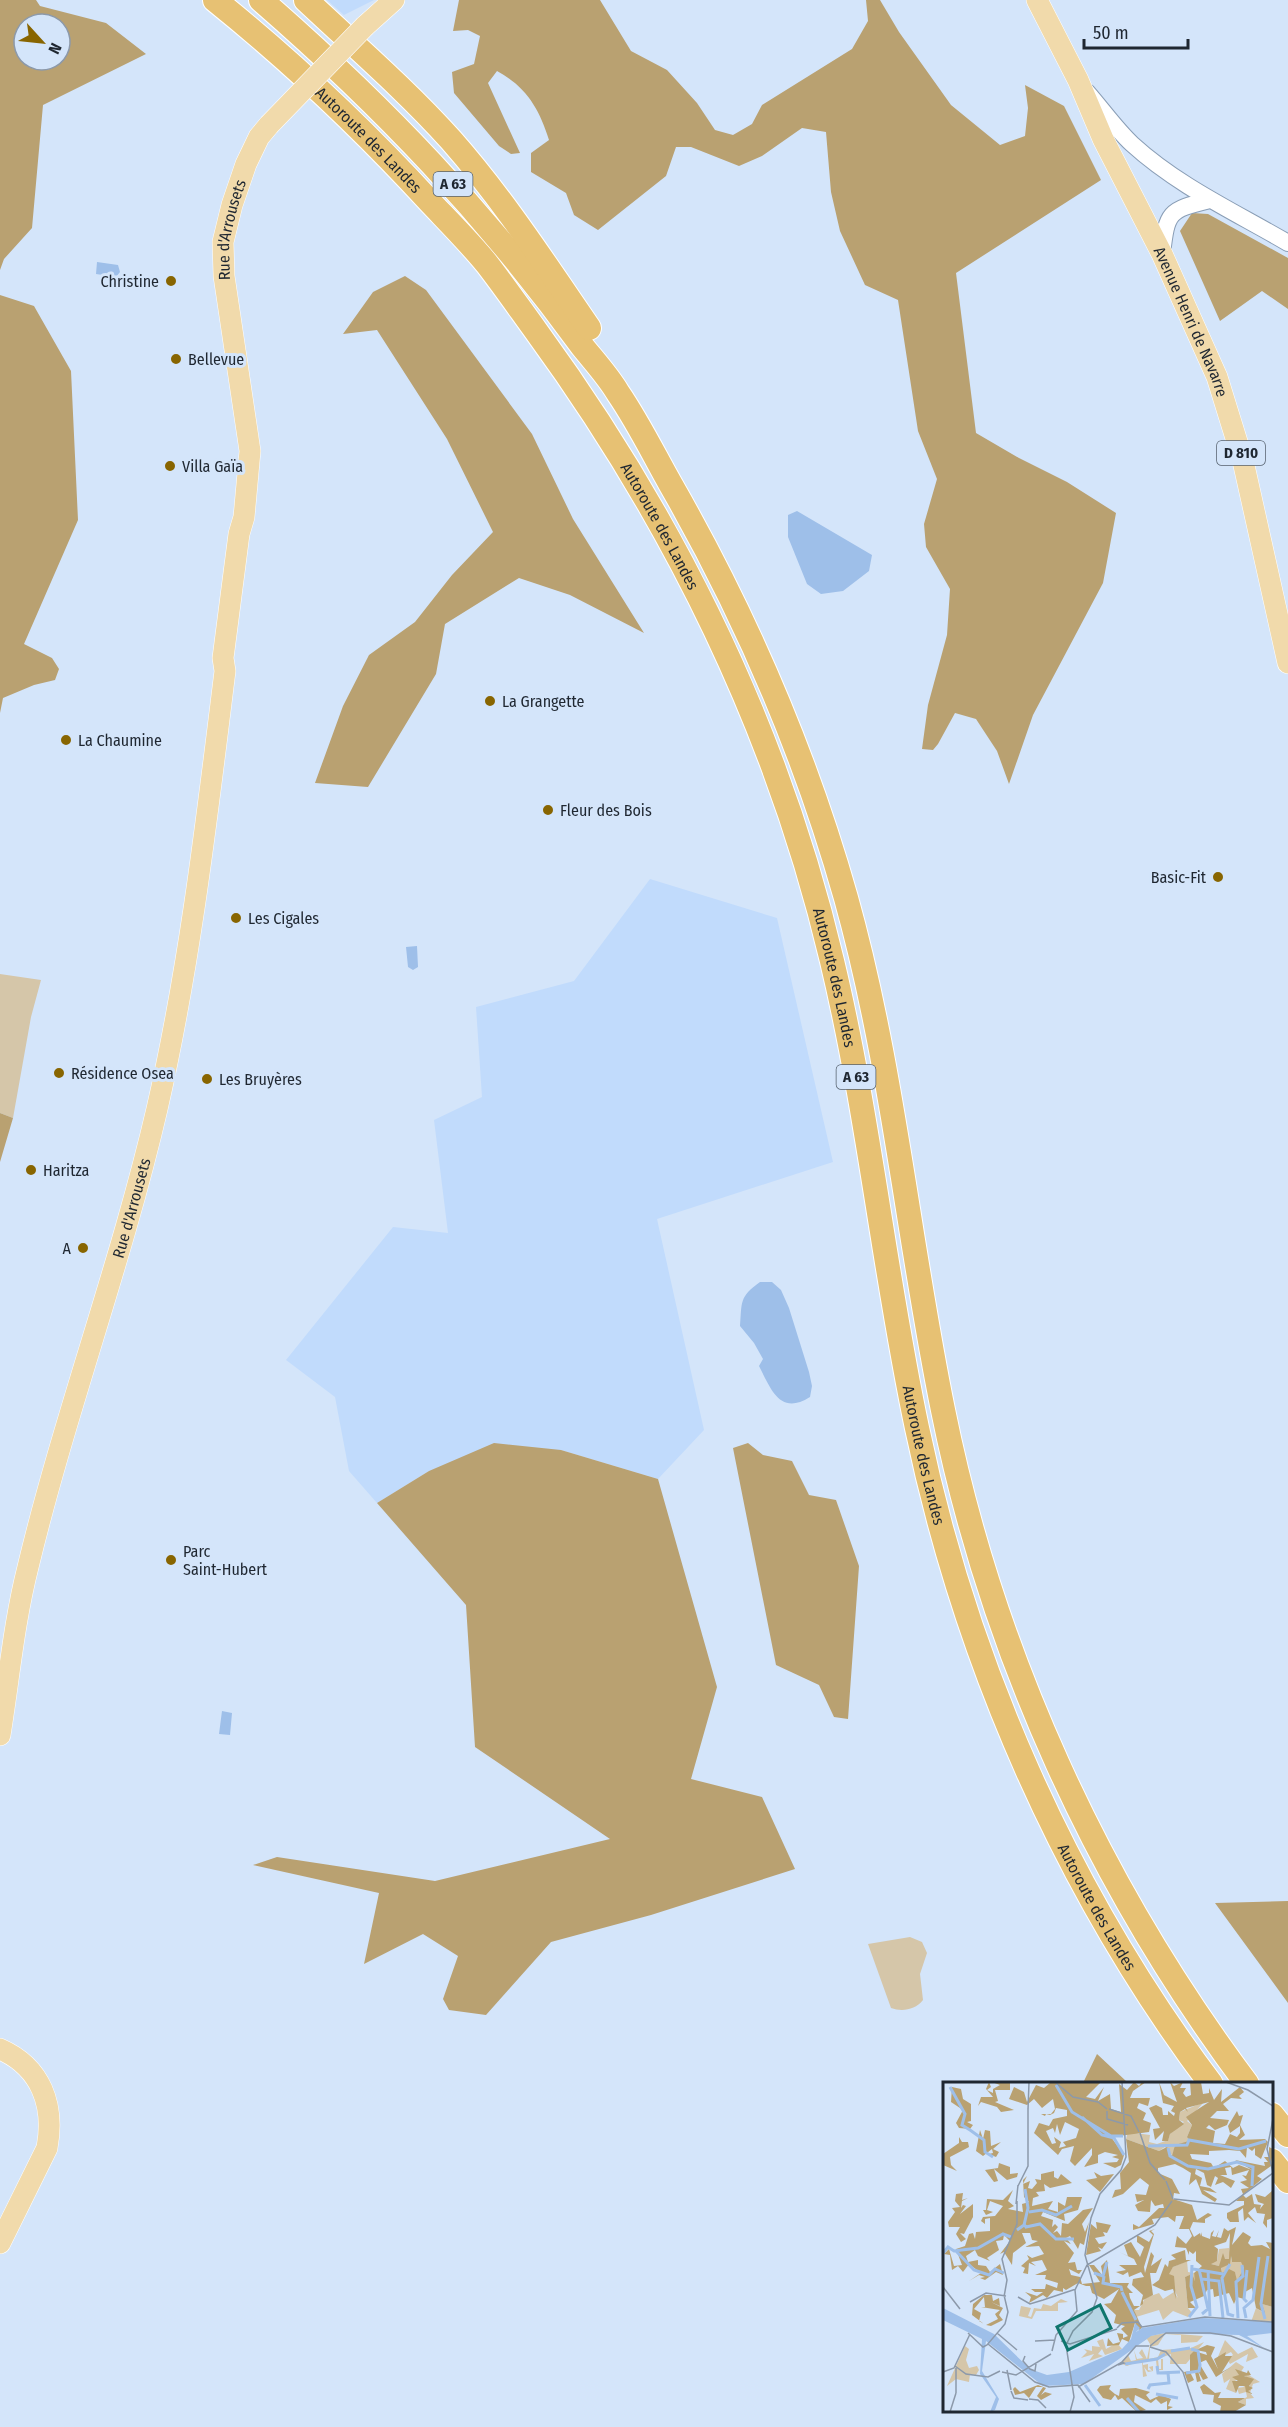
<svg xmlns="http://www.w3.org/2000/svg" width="1288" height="2427" font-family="'Fira Sans Condensed',sans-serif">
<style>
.built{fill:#c1dbfc}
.green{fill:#d5c6a9}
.forest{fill:#b9a171;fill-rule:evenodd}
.water{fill:#9ebfe9}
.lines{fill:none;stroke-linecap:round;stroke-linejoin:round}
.minor-casing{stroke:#8a9eb6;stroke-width:18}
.major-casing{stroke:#fff;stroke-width:22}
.highway-casing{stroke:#fff;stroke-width:26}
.minor{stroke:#fff;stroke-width:16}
.major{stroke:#f1daab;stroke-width:21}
.highway{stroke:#e7c173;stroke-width:24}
.major-bridge-casing{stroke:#fff;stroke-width:22;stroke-linecap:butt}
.major-bridge{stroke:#f1daab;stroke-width:21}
.poi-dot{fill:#886500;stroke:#d4e5fa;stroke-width:2}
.labels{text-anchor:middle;stroke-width:6;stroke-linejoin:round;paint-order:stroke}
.shield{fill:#d4e5fa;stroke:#55606d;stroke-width:1.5}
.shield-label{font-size:15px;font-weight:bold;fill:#1f2731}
.street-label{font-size:16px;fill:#1f2731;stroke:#d4e5fa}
.poi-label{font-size:16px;fill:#1f2731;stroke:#d4e5fa;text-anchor:start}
.inset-river{fill:none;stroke:#9ebfe9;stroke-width:3}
.inset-road{fill:none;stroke:#8c99aa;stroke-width:1.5}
.view{fill:#0f766e;fill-opacity:0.15;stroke:#0f766e;stroke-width:3}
.inset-edge{fill:none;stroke:#1f2731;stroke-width:3}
</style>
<rect width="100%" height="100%" fill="#d4e5fa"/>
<path class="built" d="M327,0h47l-30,15z
M650,879l127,39 56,244 -176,57 47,211 -46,49 -97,-29 -132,21 -52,32 -28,-32 -14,-74 -49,-37 107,-133 55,6 -14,-113 48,-23 -6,-90 98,-26z"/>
<path class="green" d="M0,974l41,6 -10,37 -18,101 -13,-5z
M910,1937l12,5 5,11 -7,21 3,26c-8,10 -21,12 -32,8l-23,-64z"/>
<path class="forest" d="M0,0h36l4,6 66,17 40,31 -103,51 -11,123 -28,31 -4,11zM24,24h36v36h-36z
M459,0h141l31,51 36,19 30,33 18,27 18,5 19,-11 10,-19 90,-56 16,-28 -2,-21h14l19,32 52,73 49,40 25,-9 3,-28 -3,-23 39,21 37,74 -145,93 20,160 43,25 48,24 49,31 -13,70 -70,132 -24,69 -12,-33 -21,-32 -21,-6 -17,31 -5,6 -11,-1 6,-44 19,-70 3,-46 -24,-42 -2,-23 13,-45 -19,-48 -20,-131 -33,-15 -25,-54 -9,-39 -5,-60 -24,-4 -40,28 -23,10 -48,-19h-15l-10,29 -68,54 -24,-15 -8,-22 -35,-21v-19l18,-13c-10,-32 -23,-53 -52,-69l-9,12 32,70 -9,1 -12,-8 -45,-53 -2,-21 22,-8 6,-28 -12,-6 -15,1z
M1192,213l16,1 80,44v51l-26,-18 -42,30 -40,-90z
M405,276l21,14 106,144 41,85 71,114 -74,-38 -51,-17 -74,46 -9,50 -68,113 -53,-4 28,-77 26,-51 46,-33 37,-47 41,-43 -46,-93 -70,-109 -34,4 30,-42z
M0,295l34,11 37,65 7,149 -54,124 28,14 7,11 -4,11 -21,5 -31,13 -3,15z
M0,1113l13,5 -13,44z
M494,1443l67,7 97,29 59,208 -26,92 71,18 33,72 -144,46 -100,27 -65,73 -37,-5 -6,-11 15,-43 -35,-22 -59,30 15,-71 -126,-28 24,-8 158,24 175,-42 -135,-92 -9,-142 -89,-102 52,-32z
M748,1443l15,12 29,6 17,34 27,5 23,66 -11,153 -14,-2 -15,-32 -43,-20 -43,-217z
M1288,1901v102l-73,-100z
M1097,2054l29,27v2h-43z"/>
<path class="water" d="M97,262l21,3 2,7 -4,5 -20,-3z
M797,511l75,44 -3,16 -26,20 -22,3 -14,-10 -19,-47v-22z
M417,946l1,21 -5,3 -5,-3 -2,-20z
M760,1282h12l9,8 8,18 20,64 3,14 -2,11c-30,19 -39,-8 -51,-31l4,-7 -9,-16 -14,-17c2,-24 -1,-29 20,-44z
M222,1711l10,2 -2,22 -11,-1z"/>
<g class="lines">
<g class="minor-casing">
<path id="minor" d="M1087,92c15,17 29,37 45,52 46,42 103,68 156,99
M1162,254c5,-42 6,-44 48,-54"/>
</g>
<g class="major-casing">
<g id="major">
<path id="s1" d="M1037,0l41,80 25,59 59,115 55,123 26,84 45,202"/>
<path d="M365,26l29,-26"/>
<path id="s2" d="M0,1735c9,-56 14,-113 28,-168 37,-154 93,-303 129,-458 33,-144 50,-292 68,-438l-2,-13 16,-124 5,-17 6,-66 -26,-175 -1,-34 9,-37 14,-41 13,-27 10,-12"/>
<path d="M0,2049c41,18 55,56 47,99l-47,95"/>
</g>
</g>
<g class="highway-casing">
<g id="highway">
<path id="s3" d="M215,0c77,62 149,130 216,203 19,20 39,40 56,61 17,22 33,45 49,67 138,189 242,401 296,630 37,154 52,312 85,467 49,235 149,463 294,656"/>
<path d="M261,0c122,106 226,215 321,346 12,15 26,30 36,47 20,29 36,62 53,92 75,131 134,268 175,413 47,168 62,341 97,512 49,243 155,475 304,674"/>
<path d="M306,0c49,46 100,90 145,140 52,59 94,124 138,188"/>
<path d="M1272,2115l16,20"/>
<path d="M1272,2161l16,20"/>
</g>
</g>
<use href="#minor" class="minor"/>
<use href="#major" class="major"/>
<use href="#highway" class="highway"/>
<g class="major-bridge-casing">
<path id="major-bridge" d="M269,125l96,-99"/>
</g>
<use href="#major-bridge" class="major-bridge"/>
</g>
<g class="poi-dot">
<circle cx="171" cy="281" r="6"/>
<circle cx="176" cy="359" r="6"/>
<circle cx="170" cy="466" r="6"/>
<circle cx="490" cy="701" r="6"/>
<circle cx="66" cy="740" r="6"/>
<circle cx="548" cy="810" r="6"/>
<circle cx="1218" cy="877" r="6"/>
<circle cx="236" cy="918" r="6"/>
<circle cx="59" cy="1073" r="6"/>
<circle cx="207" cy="1079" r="6"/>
<circle cx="31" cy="1170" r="6"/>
<circle cx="83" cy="1248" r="6"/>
<circle cx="171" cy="1560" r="6"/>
</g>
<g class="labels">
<g class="shield">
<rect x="433.5" y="172" width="39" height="24" rx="4.5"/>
<rect x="1217" y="441" width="48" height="24" rx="4.5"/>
<rect x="836.5" y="1065" width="39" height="24" rx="4.5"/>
</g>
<g class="shield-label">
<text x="453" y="189">A 63</text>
<text x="1241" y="458">D 810</text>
<text x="856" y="1082">A 63</text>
</g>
<g class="street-label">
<text dy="6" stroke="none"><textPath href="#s3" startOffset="208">Autoroute des Landes</textPath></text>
<text dy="6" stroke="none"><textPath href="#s2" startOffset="1536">Rue d'Arrousets</textPath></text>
<text dy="6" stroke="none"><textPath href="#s1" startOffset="357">Avenue Henri de Navarre</textPath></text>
<text dy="6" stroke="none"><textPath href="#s3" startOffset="694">Autoroute des Landes</textPath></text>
<text dy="6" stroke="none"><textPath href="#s3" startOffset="1180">Autoroute des Landes</textPath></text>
<text dy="6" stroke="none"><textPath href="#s2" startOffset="544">Rue d'Arrousets</textPath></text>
<text dy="6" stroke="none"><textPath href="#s3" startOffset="1666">Autoroute des Landes</textPath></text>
<text dy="6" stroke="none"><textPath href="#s3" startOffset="2152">Autoroute des Landes</textPath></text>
</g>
<g class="poi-label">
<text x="159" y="287" text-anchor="end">Christine</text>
<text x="188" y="365">Bellevue</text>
<text x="182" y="472">Villa Gaïa</text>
<text x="502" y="707">La Grangette</text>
<text x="78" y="746">La Chaumine</text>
<text x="560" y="816">Fleur des Bois</text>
<text x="1206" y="883" text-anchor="end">Basic-Fit</text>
<text x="248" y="924">Les Cigales</text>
<text x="71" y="1079">Résidence Osea</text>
<text x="219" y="1085">Les Bruyères</text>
<text x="43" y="1176">Haritza</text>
<text x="71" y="1254" text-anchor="end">A</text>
<text x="183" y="1557">Parc<tspan x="183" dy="18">Saint-Hubert</tspan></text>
</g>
</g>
<g transform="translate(943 2082)">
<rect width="330" height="330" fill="#d4e5fa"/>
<path d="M261,20l-17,19 5,4 -5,12 2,5 -14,3 -2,11 -8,-9 -6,4 -33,-12 2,-7 22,3 -1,7 8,2 11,-4 2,-6 14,-12 -5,-2 1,-8zM261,164h4l-5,11 3,6 11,-2 2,-12 10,-1 3,14h10l2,6 -4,10 -4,4 -1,-10 -13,1 -1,-6 8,-3 -2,-4 -8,6 -16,-4 -6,-11zM244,179l1,11 6,1 2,6 -5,3v-7l-6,2 3,31 4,5 -4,4 -15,-6 -10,9 -4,-10 -23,7 -2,-7h5l6,-12 14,-5 4,6 11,-7 4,6 -10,-24 5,-7zM118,217l7,3 -10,1v8h-22l-4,8 -13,-3 2,-10 10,2 -3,8 3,1 3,-9 7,1 2,-5 8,2zM319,222l11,3 -1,14 -21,1 5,-14 8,5zM222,251l38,3 -6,6 -16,1v-8l-16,-1 -7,11 -8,2 -1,12 9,-2 3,-7 30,-2 13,-6 -18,22h-16l1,-10 -13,5 1,10h2v-10h2v11h-6l-1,-10 -13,1v4l5,-1v6l4,1 -3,-4 4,-1v5l-5,1 -4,-5 3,9 -4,1 -1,-17 -15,6 -7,-3 8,-8 3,6 5,-1 -2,-10 3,9 6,-1 -4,-5 3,-4 5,10 3,-15 -3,-5 -10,6 13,-9zM160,257l3,10 11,-6 5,6 -17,6 -3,-6 -4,5 5,2 -14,5 5,-7 -13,4 6,-6 -3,-3 8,2v-5l8,1 -3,-6zM282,258l13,14 14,-7 6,10 -12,5 2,-8 -18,10 -3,-5 6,-4 -2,-3 -14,7zM22,264l4,3 -3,11 3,8 8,-2 2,4 -3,5 -6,-1 -1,8 -13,-3 -9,7zM293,280l8,5 -10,16 2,10 -10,-4 4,-10 -6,4 -2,-9zM304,292l13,8 -7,2 -3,9 4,5 -8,1v6l-8,-3 9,-5 -1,-5 -7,2 -2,-6 7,-1 -2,-4 4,-2 4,8 -1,-9 -5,-5z" fill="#d5c6a9"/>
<path d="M46,0l2,5 -4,3 6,3v-4l7,-4 -8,-3h18v8h-15l3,11 -3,1 19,8 -13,2 -4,-5 -16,-5 -3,4 3,-9h12l-7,-8zM108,0h50l-15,15 9,2 9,-12 -6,14 12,-7 1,15 10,3 -2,-28 8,6 7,-8 5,4 3,-4h4l-13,9 -3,7h20l-2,8 -9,-3 -2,5 9,5 -3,7 8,3 -2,9 -38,5 13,18 -3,10 -6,3 -12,-5 14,-1 2,-3 -7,-2 6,-2 -13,-3 -7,3v8l-14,4 8,-12v-7l-17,18 -5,-5 4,-15 -12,3 -4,6 -24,-22 5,-10 10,3 4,-7 14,-3v-6l-11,-2 -2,5 -4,2 -4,-1 -1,2 -4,-2h10l4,-5 -2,-10 -11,9 -8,-9 -7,6 -18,-6 5,-12 10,5 3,10 9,-17 8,3zM122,40l14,7 -3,9 -13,4 3,4 -7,2 2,-6 -7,-5 2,6 -4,1 -6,-13 7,-3 2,5 2,-9 3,11zM216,0l5,13 13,7 -7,-20 4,4 9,-4 -3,6h6l-3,5 3,4 5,-2 -1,-13h11l2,12 6,-1v-5l5,12 8,-11 -1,13 19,-15 4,5 -5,4 3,3 -11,-1 -8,6 6,7h-12l-7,7 19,2 -2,5 -12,5 -6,-5 -3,3 9,3 -2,12 12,1 5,-10 7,3 3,-4v-7l-10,7 -2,-7 9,-15 2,5 4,-1 -3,10 5,10 -6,5 26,-1 3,3 -7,17 -6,-4v-7l-3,3 -5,-4 -1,11 -6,-7 -11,-1 -20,1v4l-19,-1 2,5 19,4 3,5 11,-7 8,7 6,-3 13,5 -17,-10 30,6 -1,-4h4l-4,-5h5v-10l4,2 -2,17 -14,10 5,3 -19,16 3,3 6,-4 2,10 7,1 -1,4 4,-5 -6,-2 -3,-8 10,3 8,-7v28l-6,2v8l-4,-5 2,-9 -8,-1 -2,-6 -7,6 8,10 -8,-6 -4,4 -1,-13 -5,4 1,10h-9l-3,-4v-5l17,-8v-4h-8l7,-7 -2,-5 8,-1 -9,-6 7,-2 -5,-5 4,1 3,-6 -17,5 -1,-8 -6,1 2,7h-7l15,6 -4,7 -8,-6 -8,3 3,-7 -3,-2 -4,11 -4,-2 -3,-12 -8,-4 -1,5 7,4 -2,8 10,2 7,5 -14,-3 14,9 -2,3 -13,-8 -6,-15 -7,6 2,-12 -8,-5 -8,-4 -17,4v5l14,6 8,15 -6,-1 -1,6 19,6 5,15 11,-7 4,2 -7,4v4l-12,-1 -3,7 4,8 6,-4 1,3 1,-4v4l8,3 1,-6 3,-3 -2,6 4,1 3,-7 -2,7 4,1 3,-10 4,3 8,-4 -4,18 11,-13 8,5 -3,6 3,3 11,-1 8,4 -4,-7 7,1v64l-11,-3 3,9 -9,-5 -4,-20 -7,4 -1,7 -7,-2 -3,7 -5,-11 -15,4 -1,-8 -6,1 -3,6 -14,6 6,6h-8l-3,-31 7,-3 3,7 -1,-8 8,-7 -6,-5v-10l-3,3 -4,-3v4l-3,-7 -11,-1 2,-11 9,8 6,-8 -3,-7h-10l5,-13h-8l-1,6 -7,-5 -16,2 2,5 -21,6v-6l6,3 20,-19h5l-1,-4 -8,2 -4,-6 -1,12 -12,-1 -3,-6 9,-5 -7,2 -2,-8 11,1 3,-10 -9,-7 -17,16 -11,4 3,-8 6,-1 -1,-16 9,-11 -3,-23 33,12 8,-4 5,9 3,-11 14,-4 -2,-4 5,-12 -6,-8 23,-15 -23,6 2,4 -3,-3 -5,3 -1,8 5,4 -14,10 -2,7h-6l2,-10 -9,9 -2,-11 7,-1 -11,-20 7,-3 6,3 1,7h5v-4l6,5 1,-3 -4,-2 3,-5 -11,-3zM287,151l-1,26h-4l-2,-6 -4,13 -8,-2 6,-3 1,-12 -4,-3 12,-4zM288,174l1,6h9l3,6 -7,13 -2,-9 -6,-3 -7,4 -1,-5 9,-4zM9,5l9,2 2,10 8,5v17l-4,1 6,3 -3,4 -11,-1 -3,-5 7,-13 -12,-8zM37,48l3,9 2,-9 5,1 1,15 10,-4 -8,7 6,3 -3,5 -7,-3 4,-1 -1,-4 -9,7 -7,-5zM16,55l3,5h6l1,5 -19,10 1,8 6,6 -14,-6v-11l16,-11zM56,81l11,4v7l8,-1 -1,4 -10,3 -13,-11 4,12 -4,1 -9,-12 13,-2zM111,89v6l4,2 3,-5 11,9 -22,5 -6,-4 1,7 -9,1 3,4 -6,2 -1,8 21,-5 -5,8 10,3v-10l7,4 2,-9h15l-4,13 -14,4 1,7 -22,-9 -2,4 12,4 -1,7 3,-3 3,3 -5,6 4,-2 4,5 1,-13 6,1 15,-14 10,-2 -11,16 3,8 4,-10 -5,23 -4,-2 -2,6 -8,-13 -4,2 5,6 -7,-3 10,12 -6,10 7,-1 2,8h5l-3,4 -10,-5 2,6 9,2 2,7 18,-2 -11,-17h5l9,11 -2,-10 6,-6 3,23h19l-2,4 6,6h-4l1,5 4,8h6l3,-11 -11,-10 1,-6 11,-2 -3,-5 -12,5 -1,-5 -5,3 -7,-3 10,-2 -7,-5h18l-3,-6 -15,-7 9,4 -4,-11 7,-3 9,15 4,-10 -7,-5v-7l12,7 4,-7 -4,-4 6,-2 -4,2 3,3 -10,33 1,6 6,-21 3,4 -3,10 11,-8 -6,15h-6l3,22 -10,5v4l-9,6 8,18 -3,2 -4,-7 -6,19 -7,-3 -3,6 -12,1 1,-8 5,6 7,-2 -3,-9 6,1v4l5,-2 -7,-7 4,-3 -11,-3 2,-8 -12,-11 7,-1 8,-14 -15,10 -12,-6 -2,-7h-4l-8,-3 -12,7 -3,-2v4l-9,-2 -7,8 -4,-3 -14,8 2,-6 -6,-5 12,4 6,-4h-8l-4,-3h14l1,-5 11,4 1,-5 -13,-4 1,-4h-11l12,-5 -5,-10 -11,2 5,4 -7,-3 -1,11 -5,-1 2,-5 -4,-2 8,-7 -2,-4 5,3 12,-4 -5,-8 -14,1 13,-6 -6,-1 -2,-7h-8l4,10 -13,10 -1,12 -8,-13 -4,2 10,-13 -6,-6 -1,5 -7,1 3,9 -12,8 3,3 -12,-5 -3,-6 -9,6 2,6 10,-2v5l8,1 4,6 10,-8 3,11 -7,-3 -11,8 -5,-2 5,-1 -6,-2 -10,6 12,-8 -12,-9 -6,8 -5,-6 -6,4 -2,-15 -6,-1 5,-5 5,17 8,-1 -6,-16 9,-3 4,-12 4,-1 2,6 1,-7 14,-1v-13l-5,1v5l-4,-3 2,-4 12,-1 8,-10 -13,-5 -3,9 6,2 -7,3 -3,-5h3l1,-11 16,1 10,-10 -5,11 6,5 -6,3 15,3 -1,-8 7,-2 -5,-5 -1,-17 4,-4 -4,8 7,-3 -2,7 4,1 5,-6 -2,-4 6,1v-6zM151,90l7,4 13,-2 -14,18 -14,-12 11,-2zM20,111l-1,7 6,-2 -6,3 -1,7 2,-3 3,1 -6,8 13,-10v13l-9,17 -4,-1 6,6 -5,3 -5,-8 4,-7h-11l-1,-5 7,-10 -3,-4 8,-1 -5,-6 1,-7zM153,140l15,3 -4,8 -4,-1 2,4 -10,2 4,6 8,-2 -5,7 -4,-2 3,4 -15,4 5,-31 6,5zM242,168l1,10h5l-18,7 -4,7 5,2 2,23 -3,-10 -8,2 -13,-6 7,-5 6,-16 3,3 1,-6 7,-2 -5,-4zM41,213h8l1,6 6,-3 1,8 -9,-4 12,6 -4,7 4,5 -12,6 -5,-1 12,-6 -3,-5 5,-4 -19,-3h4l-1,-10 -10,12 7,4 -2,8 5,3 -12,-9 1,-11zM264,263l8,2 -4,9 7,13 -4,-10 12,-7 -1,4h7l-10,16 9,-5 -15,10 -10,-17 -7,3 9,15 -5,2 -5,-9 3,10 -4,1 -2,-10h-5l4,8 -6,3 -4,-11 6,-1v-16l4,-4 13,4 -1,-3 -10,-2zM292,287l12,4 1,-3 3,5 -7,1 10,3 -5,7 4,2 -5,3 5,3 -7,-2 -1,-6h-6l-3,7 -4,-12h6l-6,-4 7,-2zM261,302l11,9 6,-1 -3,6h27l-7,4 8,3 -12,7h-14l1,-6 -8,-4 1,-7 -11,-1 -3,-7zM95,303l8,3 -5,7 4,-3 7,2 -11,6 -4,-4 6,-9h-7l-7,11 -5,-5 -9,2 -2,-6 2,-2 5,5zM168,303l-2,4 6,5 4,2 1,-7 16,-1 14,4 -4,3 4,5 11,-5 10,4 -3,7 5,1 -6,3v-9l-6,3 -5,-5 -5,4 -16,-8 -1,7 12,8 -9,2 -15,-14 -4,2 -3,-5 -4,5 -8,-2 -6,-8 3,-4z" fill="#b9a171" fill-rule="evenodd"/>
<path d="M0,226l51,26 36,35 17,6 22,-3 53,-23 9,-10 4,-16 5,5 -4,4 6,-4 61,-10 70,4v11l-26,3 17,12 -25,-13 -74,-2 -14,3 -67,48 -41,2 -57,-45 -4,30 17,28 -4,11 -5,2 6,-15 -16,-23 2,-35 -39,-19z" fill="#9ebfe9"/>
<path class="inset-river" d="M113,3l16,27 39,24h12M7,5l15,27 -3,11 8,5M139,35l20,18 12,3 10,17M27,48l14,10 1,12 8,5M205,64l39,-1 2,-5 50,9 27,-8M225,66l2,8 18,10 20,3 29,-7 16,5 -1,19M86,130l13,-2 14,5 16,-9M81,142l2,3 14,-3 16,15h18M74,148l7,-5 4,-17 -3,-19M13,169l18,19 15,5 6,-6 9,4M0,171l5,-6 6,4 24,-3 25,-14 8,3M287,182l-8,14 6,36 6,2M250,187l30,5M256,187l9,40 -6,5M265,188l2,46M304,188l-3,29 3,3M151,191l9,3 4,-14M161,194l-1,7 18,4 1,4M322,194l3,-20M259,197l17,2 4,37M179,210l14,28M246,235l8,-10 -6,-21 1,-21M295,236l-2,-36 7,-6 -1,-11M303,236l-2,-10 9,-8 6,-43M322,237l-4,-15 4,-28M228,269l19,-3M182,282l32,-5 8,-5M214,284l1,7 22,-1M243,291l13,-2 1,-6 -2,-14 -7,-2M142,303l15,21M205,307l2,-4 19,-2 -1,-10M213,312l22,4M184,316l12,14"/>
<path class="inset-road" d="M112,0l18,15 25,5 9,7M283,0l22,8 25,16M166,27l22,7 8,16M85,28l1,-28M164,29v8l21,6M330,37l-6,30 6,23M197,51l10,30 15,17M85,52v-26M223,99l7,18M75,104l10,-20v-32M231,117l55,6 44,-32M73,122l2,-19M0,205l17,22M61,215l3,-17 -5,-21 15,-35v-23M75,215l12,7 13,-4M100,218l33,-11M27,220l16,-9 20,3M174,246l5,-5 16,-1 4,5 63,-10 68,5M25,251l15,14 4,-2 18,-21 3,-12 -4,-17M54,251l20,17M92,259l20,-1M118,259l9,3 47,-15M45,262l47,38 14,5 29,-2 12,17M207,264l16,-13h44l21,3 42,16M207,265l16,5 17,20 13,40M109,269l4,-16 21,-24 -2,-21 12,-25 68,-40 17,-24M82,274l-2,5 7,8 5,2 1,-7M179,280l14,-16h13M12,284l11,8 22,3 12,-6M64,288l4,20M0,290l11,-4 16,-34M59,290l14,3 35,-21M135,305l44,-25 2,1 -6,2M68,309l3,7 14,2M13,311v-25M86,317l9,1 8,8M7,330l6,-19M127,330l4,-15 -8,-52 7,-14 19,-19 5,-14 -12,-43 6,-37 9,-24 21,-24 5,-13 -4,-75"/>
<path class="view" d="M157,223l11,23 -43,22 -11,-23z"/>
<rect width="330" height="330" class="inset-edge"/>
</g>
<g transform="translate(42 42) rotate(117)"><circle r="28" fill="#d4e5fa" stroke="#8c99aa" stroke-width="1.5"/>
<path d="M0-4.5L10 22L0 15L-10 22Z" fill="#886500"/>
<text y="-9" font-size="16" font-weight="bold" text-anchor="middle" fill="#1f2731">N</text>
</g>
<path d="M1084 39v9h104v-9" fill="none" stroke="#1f2731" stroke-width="3"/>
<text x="1093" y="39" font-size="18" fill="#1f2731" stroke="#d4e5fa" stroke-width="4.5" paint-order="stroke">50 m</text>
</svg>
